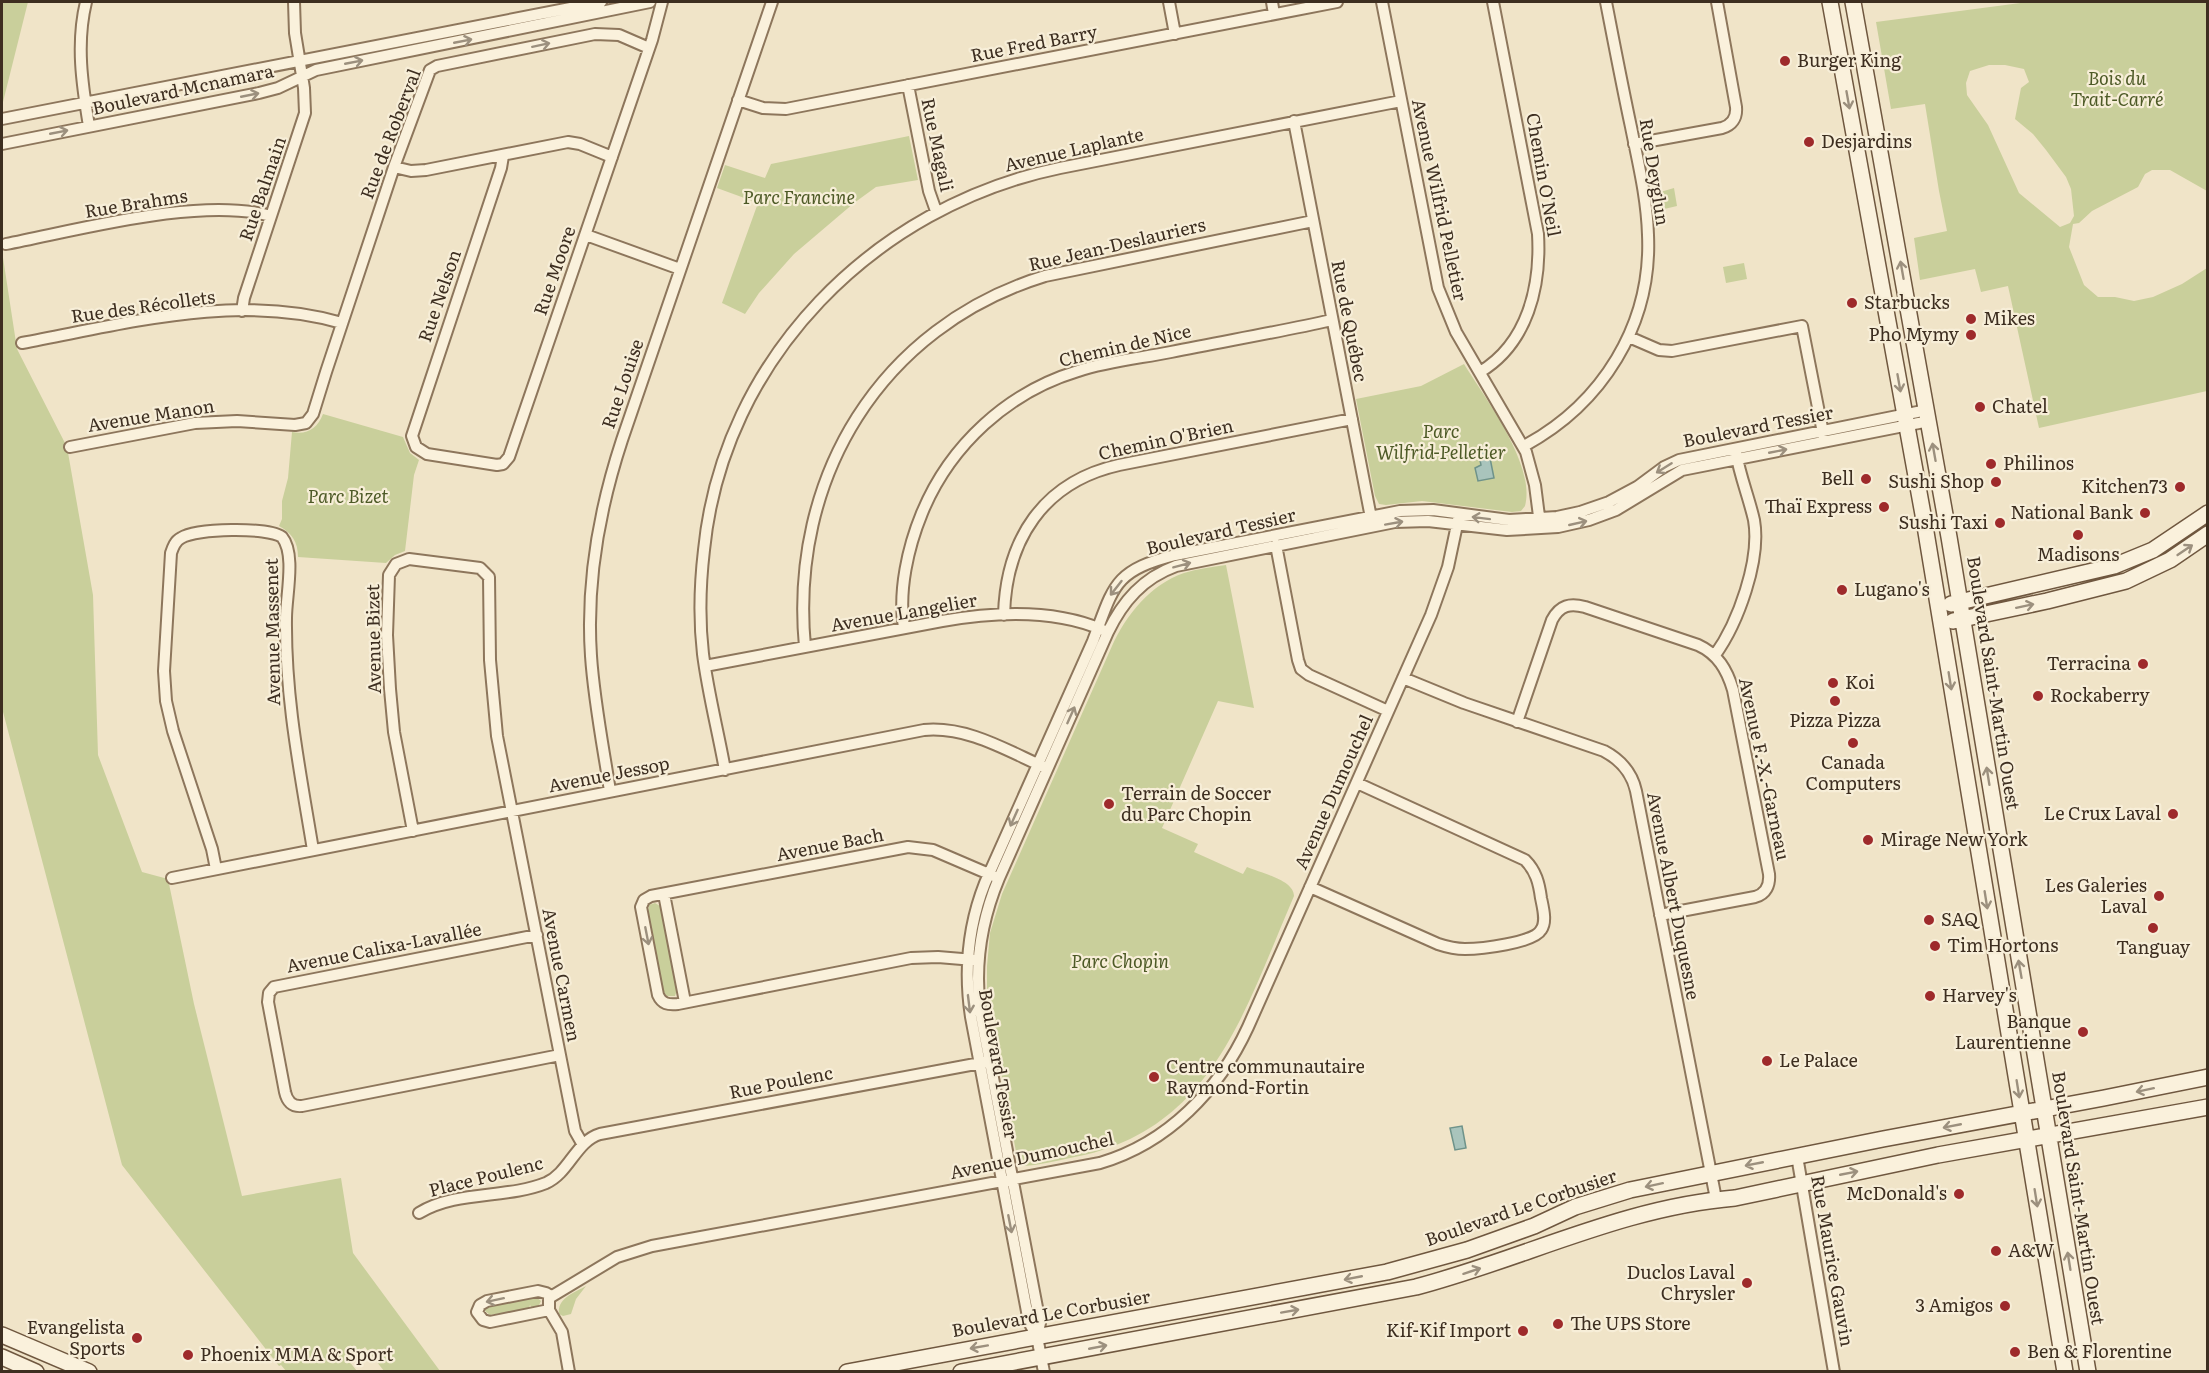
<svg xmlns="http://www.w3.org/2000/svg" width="2209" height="1373" font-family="Literata,serif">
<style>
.green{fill:#c9cf9b;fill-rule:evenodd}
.water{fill:#a9c4bc;stroke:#6f938a;stroke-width:1.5}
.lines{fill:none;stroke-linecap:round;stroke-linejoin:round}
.street-casing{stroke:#8d765c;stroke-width:14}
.secondary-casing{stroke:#6f573f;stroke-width:18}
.street{stroke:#faf1dc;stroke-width:10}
.secondary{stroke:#faf1dc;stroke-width:15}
.oneway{stroke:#9c907e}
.poi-dot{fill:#9e2a2b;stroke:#f7eed8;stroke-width:2}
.labels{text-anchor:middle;stroke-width:4.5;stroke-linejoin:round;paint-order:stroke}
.street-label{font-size:18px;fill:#3d2e20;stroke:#f7eed8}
.poi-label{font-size:18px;fill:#3d2e20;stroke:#f7eed8;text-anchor:start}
.park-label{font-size:18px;font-style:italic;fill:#4d5a26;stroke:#f7eed8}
</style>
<rect width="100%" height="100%" fill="#f0e4c8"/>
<path class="green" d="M2,2h26l-26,104z
M2028,2h179v189l-37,-21h-18l-7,4 -7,13 -46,24 -13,12 -6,1 -4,23 15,38 14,12h17l19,4 19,-4 29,-13 25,-16v123l-168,37 -31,-142 -27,6 -6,-23 -55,11 -6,-42 33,-7 -8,-40 -14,-87 -34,5 -15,-87zM1989,65h16l19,4 5,13 -8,6 -6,31 18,15 13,16 20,27 5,12 3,27 -4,7 -10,4 -41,-34 -31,-68 -21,-30 -1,-12 4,-12z
M909,136l9,44 -42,7 -22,16 -60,51 -35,39 -14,21 -23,-11 36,-100 -41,-15 8,-23 40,13 6,-14z
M1674,188l3,18 -17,4 -3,-17z
M2,251l15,98 50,98 26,148 5,160 44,117 26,7 26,125 48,192 99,-18 12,75 87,118h-56l-19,-24 -17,13 9,11h-71l-5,-6 -2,1 -157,-201 -120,-457z
M1744,263l3,16 -21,4 -3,-16z
M1464,364c21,34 72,101 61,142l-4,5 -9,1 -90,-11 -36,4 -7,-1 -4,-8 -19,-97 65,-13z
M323,414l80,23 7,16 9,7 -5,15 -9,76 -10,4 -9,8 -88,-6c0,-15 -6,-24 -19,-31l3,-7v-18l6,-23 4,-46c15,3 25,-3 31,-18z
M1226,565l28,143 -36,-7 -56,127 36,16 -4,8 49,22 4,-7c14,6 47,13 47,29 -50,115 -82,237 -224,262 -15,3 -30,7 -45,8l-5,-3 -3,-6 -30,-161v-30l3,-33 12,-39 110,-248c14,-31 39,-62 72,-73 13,-4 28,-6 42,-8z
M655,903l5,3 17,84 -2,6h-8l-4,-5 -15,-80 1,-6z
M586,1286l-10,13 -5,15 -8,2 -4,-2c-2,-16 15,-21 27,-28z
M536,1297l5,4 -3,6 -6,1 -2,-3 -1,3 -39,7 -5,-4 1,-4z"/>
<path class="water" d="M1488,448l6,30 -16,3 -3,-13 6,-3 -3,-15z
M1462,1126l4,22 -11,2 -5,-22z"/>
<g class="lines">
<g class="street-casing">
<path id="street" d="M86,2c-10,41 -4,82 3,124
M1169,2l6,32
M1272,2l2,12
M1382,2l56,286 18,44 70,120 9,33 5,39
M908,85l21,106 7,20
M738,100l25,8 23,1 551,-107
M2,119l599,-117
M1294,121l78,402
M2,144l257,-51 19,-5 38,-18 334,-68
M1634,144l88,-16c10,-3 15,-10 14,-21l-19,-105
M503,156l-2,12 -89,268 4,11 11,7 70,11 6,-1 6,-7 143,-417 10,-38
M394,167l17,4 15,-1 142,-28 12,2 32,13
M586,235l94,34
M6,244c73,-14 195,-48 265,-28
M242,311l2,-13 61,-185 -1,-25 -9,-55 -1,-31
M1629,337l30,13 13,1 130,-25 22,112
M22,343c103,-19 215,-51 320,-20
M1480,372c48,-29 61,-86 58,-138l-45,-232
M1524,446c78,-42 128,-121 124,-211 -1,-37 -10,-73 -17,-108 -9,-42 -17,-84 -25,-125
M70,447l125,-24 42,-2 58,4 11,-2 7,-9 13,-42 68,-205 36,-97 7,-4 158,-32 24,1 30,13
M1276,545l22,115 3,9 8,6 79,36
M1004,615c2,-75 39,-133 115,-150l233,-46
M904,628c-6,-37 4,-81 18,-115 28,-68 86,-121 156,-142 30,-10 63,-13 93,-19 54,-11 108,-20 161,-32
M805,647c-16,-169 75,-320 240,-371l268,-55
M1715,655c23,-32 46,-95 39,-135 -5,-22 -14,-44 -18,-67
M705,666l237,-45c51,-9 113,-12 161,9
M1403,678l61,25 140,48c17,9 28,22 32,40l80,408
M1517,722l35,-102c8,-15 18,-17 33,-13l113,38c20,9 29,25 35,45l36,184c1,11 -3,20 -14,23l-95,18
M725,770c-7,-39 -17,-77 -22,-116 -4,-34 -3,-70 1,-104 19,-192 171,-344 356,-382l341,-67
M610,791c-7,-45 -16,-90 -19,-135 -5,-74 8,-146 31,-216l150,-438
M413,831l-19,-99 -4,-43 -3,-54 2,-60 7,-11 13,-5 71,9 9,9 1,83 7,76 78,395 8,14
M216,869l-4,-20 -39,-118 -7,-30 -2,-30 7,-118c2,-6 4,-12 10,-15 15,-10 87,-11 101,-1 14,17 4,59 4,81 -1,80 14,153 27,232
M172,878l752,-148c43,-4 82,20 120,37
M1310,887l128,57c9,3 18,5 27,5 15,0 69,-6 76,-19 6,-8 2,-22 0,-32 -2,-15 -5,-27 -16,-38l-168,-77
M664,894l21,108
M537,935l-263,52 -5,6 -1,9 17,90c2,9 7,15 17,14l258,-51
M974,960l-36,-3 -27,1 -233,46c-10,1 -16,0 -20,-9l-17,-88 3,-7 7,-4 257,-49 25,3 63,27
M1797,1156l37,216
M419,1213c38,-23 87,-14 127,-30 23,-10 30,-42 54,-49l386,-72
M549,1310l-59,12 -7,-2 -6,-8 3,-7 7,-4 51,-10 8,2 5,3
M1037,1337l3,-14 -60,-313c-6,-47 1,-89 19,-132l109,-246c15,-31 35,-54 68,-66l219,-44 33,-1 79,9 51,-3 31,-7 27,-10 66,-40 247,-49
M569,1372l-7,-40 -13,-22v-12l68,-41 35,-11 448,-83c68,-20 119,-73 148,-136l183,-412 17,-48 10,-47
M1044,1372l-7,-35 -8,-15 -58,-305c-7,-46 -3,-91 14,-134l108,-242c21,-55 20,-70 82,-86l225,-44 33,-1 76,10 48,-3 23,-5 29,-10 28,-15 27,-20 15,-7 248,-50"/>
</g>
<g class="secondary-casing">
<path id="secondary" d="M1830,2l94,518 141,852
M1853,2l96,535 139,835
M1951,604l163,-38 39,-16 55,-37
M1953,621l94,-20 79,-20 44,-21 38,-26
M2,1335l87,37
M2,1357l34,15
M847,1372l540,-100 80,-22 67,-24 41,-19 55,-17 253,-51 221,-41 104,-21
M961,1372l455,-85c107,-28 207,-80 319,-89l203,-43 270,-48"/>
</g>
<use href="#street" class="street"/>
<use href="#secondary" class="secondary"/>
</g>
<defs><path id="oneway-shaft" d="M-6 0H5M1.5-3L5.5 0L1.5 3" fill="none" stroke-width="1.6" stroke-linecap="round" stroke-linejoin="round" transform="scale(1.5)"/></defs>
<g class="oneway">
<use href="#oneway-shaft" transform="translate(463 41) rotate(-11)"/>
<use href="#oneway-shaft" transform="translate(541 45) rotate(-12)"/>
<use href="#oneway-shaft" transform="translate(354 62) rotate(-11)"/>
<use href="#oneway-shaft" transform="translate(250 95) rotate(-11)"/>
<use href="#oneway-shaft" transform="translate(1848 100) rotate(80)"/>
<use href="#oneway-shaft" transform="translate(59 132) rotate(-11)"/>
<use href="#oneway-shaft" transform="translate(1902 270) rotate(-100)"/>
<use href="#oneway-shaft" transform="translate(1899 383) rotate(80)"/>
<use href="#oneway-shaft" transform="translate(1778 451) rotate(-11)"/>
<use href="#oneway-shaft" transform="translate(1934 452) rotate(-100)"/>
<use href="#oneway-shaft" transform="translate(1664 468) rotate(148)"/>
<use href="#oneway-shaft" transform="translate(1481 518) rotate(-173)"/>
<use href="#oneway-shaft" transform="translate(1394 523) rotate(-10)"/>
<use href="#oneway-shaft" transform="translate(1578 523) rotate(-13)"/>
<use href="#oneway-shaft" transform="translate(2185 550) rotate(-34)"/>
<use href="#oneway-shaft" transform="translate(1182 565) rotate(-15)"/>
<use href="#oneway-shaft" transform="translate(1116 588) rotate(128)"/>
<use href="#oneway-shaft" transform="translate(2025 606) rotate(-12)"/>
<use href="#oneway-shaft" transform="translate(1950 681) rotate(81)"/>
<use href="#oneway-shaft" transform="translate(1071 715) rotate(-66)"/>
<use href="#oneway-shaft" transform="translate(1988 776) rotate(-99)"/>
<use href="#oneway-shaft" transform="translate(1014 818) rotate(114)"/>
<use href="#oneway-shaft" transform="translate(1986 900) rotate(81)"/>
<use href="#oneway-shaft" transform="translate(647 936) rotate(79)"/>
<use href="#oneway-shaft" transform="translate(2020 969) rotate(-100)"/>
<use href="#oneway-shaft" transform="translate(969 1004) rotate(83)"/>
<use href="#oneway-shaft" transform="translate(2018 1089) rotate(81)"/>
<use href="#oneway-shaft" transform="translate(2145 1090) rotate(168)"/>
<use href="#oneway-shaft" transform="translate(1952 1126) rotate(169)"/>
<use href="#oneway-shaft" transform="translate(1754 1164) rotate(169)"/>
<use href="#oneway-shaft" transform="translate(1849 1173) rotate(-11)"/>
<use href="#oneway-shaft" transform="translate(1654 1185) rotate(168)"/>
<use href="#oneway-shaft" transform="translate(2036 1198) rotate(81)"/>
<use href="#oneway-shaft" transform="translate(1010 1224) rotate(79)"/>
<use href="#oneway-shaft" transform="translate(2069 1261) rotate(-99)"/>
<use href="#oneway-shaft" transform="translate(1472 1271) rotate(-18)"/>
<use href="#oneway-shaft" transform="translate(1353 1278) rotate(169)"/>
<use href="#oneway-shaft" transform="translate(495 1300) rotate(168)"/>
<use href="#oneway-shaft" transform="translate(1290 1311) rotate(-10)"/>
<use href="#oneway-shaft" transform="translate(979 1347) rotate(170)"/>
<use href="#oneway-shaft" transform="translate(1098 1347) rotate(-11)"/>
</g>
<g class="poi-dot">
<circle cx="1785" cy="61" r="6"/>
<circle cx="1809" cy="142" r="6"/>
<circle cx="1852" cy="303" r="6"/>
<circle cx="1971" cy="319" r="6"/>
<circle cx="1971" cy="335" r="6"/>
<circle cx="1980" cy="407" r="6"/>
<circle cx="1991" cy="464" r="6"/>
<circle cx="1866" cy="479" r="6"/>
<circle cx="1996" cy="482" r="6"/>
<circle cx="2180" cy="487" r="6"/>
<circle cx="1884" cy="507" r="6"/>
<circle cx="2145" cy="513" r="6"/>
<circle cx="2000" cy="523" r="6"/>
<circle cx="2078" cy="535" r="6"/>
<circle cx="1842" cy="590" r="6"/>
<circle cx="2143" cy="664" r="6"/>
<circle cx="1833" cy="683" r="6"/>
<circle cx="2038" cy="696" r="6"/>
<circle cx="1835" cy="701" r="6"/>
<circle cx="1853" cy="743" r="6"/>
<circle cx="1109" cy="804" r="6"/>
<circle cx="2173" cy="814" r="6"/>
<circle cx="1868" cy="840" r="6"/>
<circle cx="2159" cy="896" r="6"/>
<circle cx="1929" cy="920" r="6"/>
<circle cx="2153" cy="928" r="6"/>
<circle cx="1935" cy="946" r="6"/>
<circle cx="1930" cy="996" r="6"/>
<circle cx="2083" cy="1032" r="6"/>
<circle cx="1767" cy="1061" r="6"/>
<circle cx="1154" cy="1077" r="6"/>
<circle cx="1959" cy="1194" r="6"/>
<circle cx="1996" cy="1251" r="6"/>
<circle cx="1747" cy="1283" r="6"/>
<circle cx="2005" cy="1306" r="6"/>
<circle cx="1558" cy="1324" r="6"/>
<circle cx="1523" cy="1331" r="6"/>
<circle cx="137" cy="1338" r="6"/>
<circle cx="2015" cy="1352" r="6"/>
<circle cx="188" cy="1355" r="6"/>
</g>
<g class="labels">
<g class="street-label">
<text transform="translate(1034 44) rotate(-11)" y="6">Rue Fred Barry</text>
<text transform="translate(183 90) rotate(-12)" y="6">Boulevard Mcnamara</text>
<text transform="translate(391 134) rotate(-69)" y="6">Rue de Roberval</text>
<text transform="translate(937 145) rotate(78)" y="6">Rue Magali</text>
<text transform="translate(1074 150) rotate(-13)" y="6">Avenue Laplante</text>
<text transform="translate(1654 172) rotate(81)" y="6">Rue Deyglun</text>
<text transform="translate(1543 175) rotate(80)" y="6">Chemin O'Neil</text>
<text transform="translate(263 189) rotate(-71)" y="6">Rue Balmain</text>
<text transform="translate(1439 200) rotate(78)" y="6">Avenue Wilfrid Pelletier</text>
<text transform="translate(136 204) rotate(-9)" y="6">Rue Brahms</text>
<text transform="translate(1117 245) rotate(-13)" y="6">Rue Jean-Deslauriers</text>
<text transform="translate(555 271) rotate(-71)" y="6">Rue Moore</text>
<text transform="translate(440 296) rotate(-71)" y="6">Rue Nelson</text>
<text transform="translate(143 307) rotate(-8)" y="6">Rue des Récollets</text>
<text transform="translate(1349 321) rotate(79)" y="6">Rue de Québec</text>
<text transform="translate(1125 346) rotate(-13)" y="6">Chemin de Nice</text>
<text transform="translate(623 384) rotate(-71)" y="6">Rue Louise</text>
<text transform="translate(151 416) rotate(-9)" y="6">Avenue Manon</text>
<text transform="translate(1758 427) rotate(-11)" y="6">Boulevard Tessier</text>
<text transform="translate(1166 440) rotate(-12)" y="6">Chemin O'Brien</text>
<text transform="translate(1221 532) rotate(-13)" y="6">Boulevard Tessier</text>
<text transform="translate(904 613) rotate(-10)" y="6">Avenue Langelier</text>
<text transform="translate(273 632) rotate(-91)" y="6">Avenue Massenet</text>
<text transform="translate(374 639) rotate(-91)" y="6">Avenue Bizet</text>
<text transform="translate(1993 683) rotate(81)" y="6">Boulevard Saint-Martin Ouest</text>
<text transform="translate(1764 769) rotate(78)" y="6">Avenue F.-X.-Garneau</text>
<text transform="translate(609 775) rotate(-11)" y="6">Avenue Jessop</text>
<text transform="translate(1334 792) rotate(-66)" y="6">Avenue Dumouchel</text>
<text transform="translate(830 845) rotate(-11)" y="6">Avenue Bach</text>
<text transform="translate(1673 896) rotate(79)" y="6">Avenue Albert Duquesne</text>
<text transform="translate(384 948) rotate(-11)" y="6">Avenue Calixa-Lavallée</text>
<text transform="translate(561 975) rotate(79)" y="6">Avenue Carmen</text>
<text transform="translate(998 1064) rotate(80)" y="6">Boulevard Tessier</text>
<text transform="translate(781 1083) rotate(-11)" y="6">Rue Poulenc</text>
<text transform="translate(1032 1156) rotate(-12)" y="6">Avenue Dumouchel</text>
<text transform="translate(486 1177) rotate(-14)" y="6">Place Poulenc</text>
<text transform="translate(2078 1198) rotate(81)" y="6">Boulevard Saint-Martin Ouest</text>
<text transform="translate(1521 1208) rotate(-19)" y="6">Boulevard Le Corbusier</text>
<text transform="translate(1832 1261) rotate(80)" y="6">Rue Maurice Gauvin</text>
<text transform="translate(1051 1314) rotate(-10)" y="6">Boulevard Le Corbusier</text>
</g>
<g class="poi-label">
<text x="1797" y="67">Burger King</text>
<text x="1821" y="148">Desjardins</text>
<text x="1864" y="309">Starbucks</text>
<text x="1983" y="325">Mikes</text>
<text x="1959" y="341" text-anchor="end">Pho Mymy</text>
<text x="1992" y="413">Chatel</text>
<text x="2003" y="470">Philinos</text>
<text x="1854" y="485" text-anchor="end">Bell</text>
<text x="1984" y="488" text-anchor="end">Sushi Shop</text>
<text x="2168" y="493" text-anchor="end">Kitchen73</text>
<text x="1872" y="513" text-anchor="end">Thaï Express</text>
<text x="2133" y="519" text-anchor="end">National Bank</text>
<text x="1988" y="529" text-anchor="end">Sushi Taxi</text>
<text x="2078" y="561" text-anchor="middle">Madisons</text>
<text x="1854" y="596">Lugano's</text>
<text x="2131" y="670" text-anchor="end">Terracina</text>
<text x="1845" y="689">Koi</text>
<text x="2050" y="702">Rockaberry</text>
<text x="1835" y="727" text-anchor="middle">Pizza Pizza</text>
<text x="1853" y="769" text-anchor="middle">Canada<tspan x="1853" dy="21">Computers</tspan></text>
<text x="1121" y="800">Terrain de Soccer<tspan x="1121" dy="21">du Parc Chopin</tspan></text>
<text x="2161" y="820" text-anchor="end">Le Crux Laval</text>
<text x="1880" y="846">Mirage New York</text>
<text x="2147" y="892" text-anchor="end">Les Galeries<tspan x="2147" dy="21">Laval</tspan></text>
<text x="1941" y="926">SAQ</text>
<text x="1947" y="952">Tim Hortons</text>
<text x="2153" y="954" text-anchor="middle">Tanguay</text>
<text x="1942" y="1002">Harvey's</text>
<text x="2071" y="1028" text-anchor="end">Banque<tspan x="2071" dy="21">Laurentienne</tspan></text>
<text x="1779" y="1067">Le Palace</text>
<text x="1166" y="1073">Centre communautaire<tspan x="1166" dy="21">Raymond-Fortin</tspan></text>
<text x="1947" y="1200" text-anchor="end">McDonald's</text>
<text x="2008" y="1257">A&amp;W</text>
<text x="1735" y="1279" text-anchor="end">Duclos Laval<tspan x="1735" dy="21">Chrysler</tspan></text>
<text x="1993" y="1312" text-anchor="end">3 Amigos</text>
<text x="1570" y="1330">The UPS Store</text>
<text x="125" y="1334" text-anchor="end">Evangelista<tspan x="125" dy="21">Sports</tspan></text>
<text x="1511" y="1337" text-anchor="end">Kif-Kif Import</text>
<text x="2027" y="1358">Ben &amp; Florentine</text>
<text x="200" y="1361">Phoenix MMA &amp; Sport</text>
</g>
<g class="park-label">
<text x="2117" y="85">Bois du<tspan x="2117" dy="21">Trait-Carré</tspan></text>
<text x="799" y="204">Parc Francine</text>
<text x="1441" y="438">Parc<tspan x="1441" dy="21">Wilfrid-Pelletier</tspan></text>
<text x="348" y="503">Parc Bizet</text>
<text x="1120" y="968">Parc Chopin</text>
</g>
</g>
<rect width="2209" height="1373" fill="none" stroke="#3d2e20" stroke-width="6"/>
</svg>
